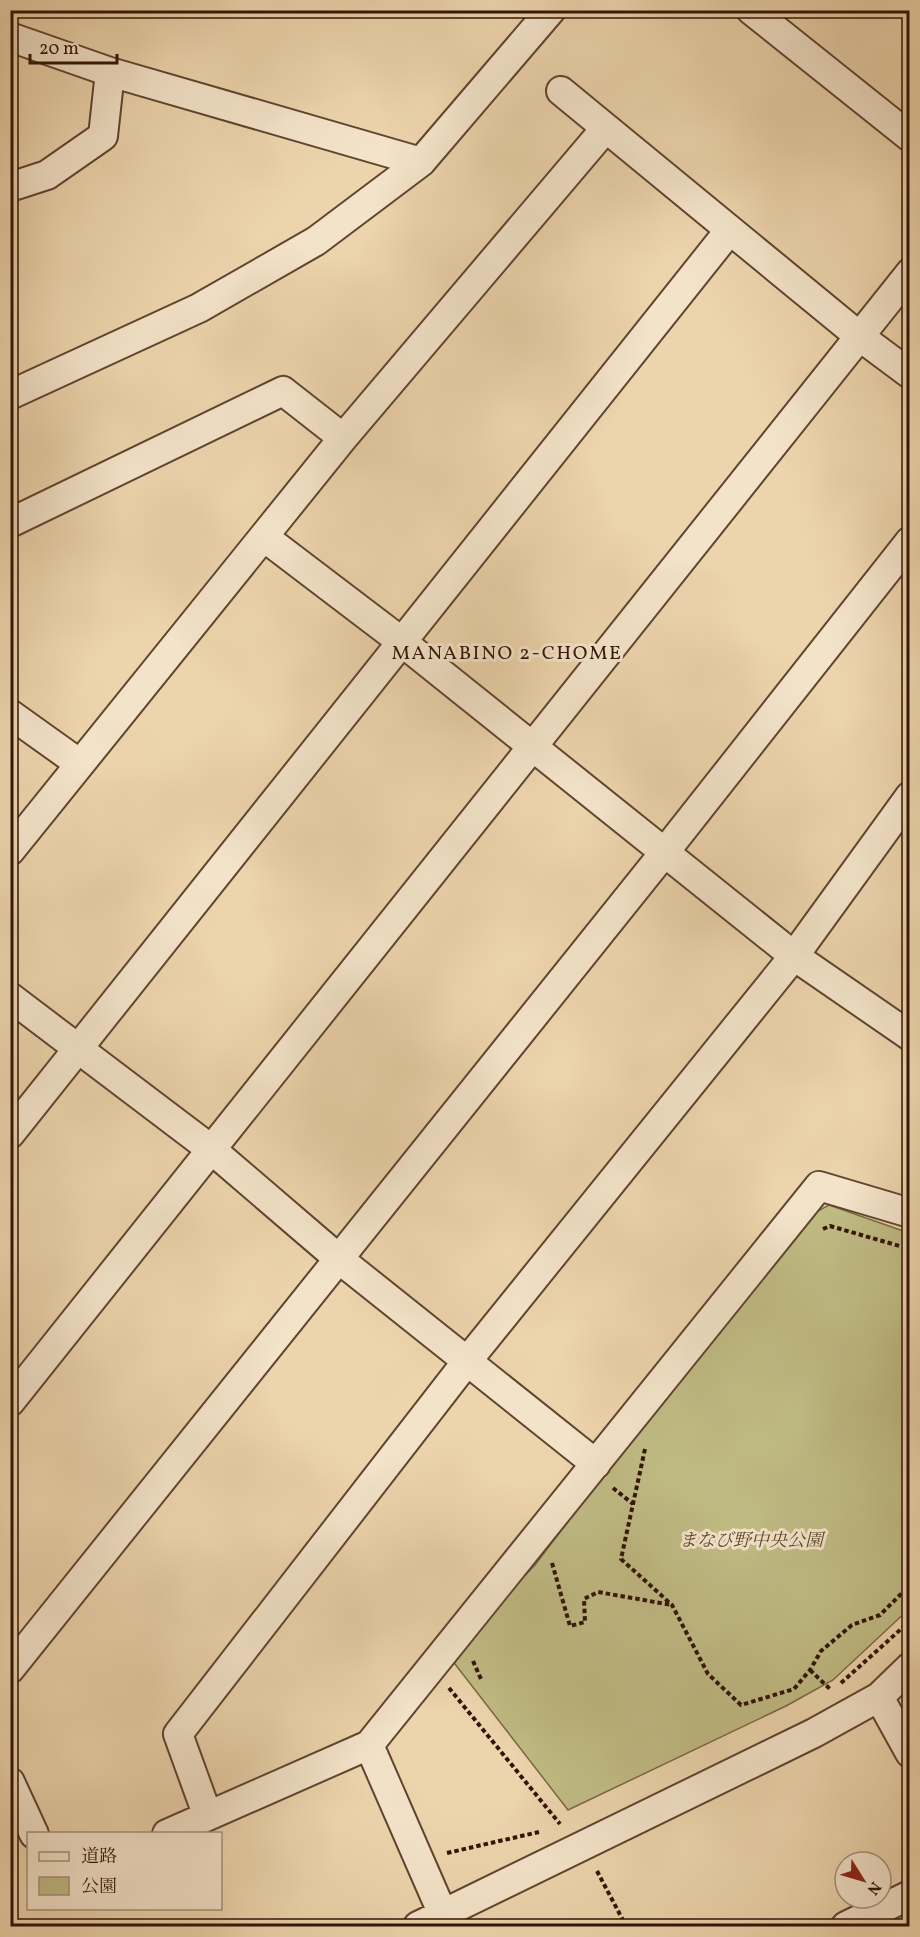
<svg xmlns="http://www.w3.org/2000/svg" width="920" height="1937" font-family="Vollkorn,'Noto Serif JP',serif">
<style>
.green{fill:#c0bb84;stroke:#7a6845;stroke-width:1.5}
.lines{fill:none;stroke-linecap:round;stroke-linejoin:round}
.minor-casing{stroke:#614430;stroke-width:32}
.path{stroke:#331406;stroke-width:4;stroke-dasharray:4.5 3;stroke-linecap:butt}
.minor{stroke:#f3e3c9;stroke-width:28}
.labels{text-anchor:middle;stroke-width:6;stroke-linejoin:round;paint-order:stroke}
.park-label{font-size:18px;font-style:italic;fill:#5d462c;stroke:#f3e3c9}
.neighbourhood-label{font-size:20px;letter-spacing:1.5px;fill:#331406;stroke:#f3e3c9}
</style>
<rect width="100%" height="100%" fill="#ecd4ac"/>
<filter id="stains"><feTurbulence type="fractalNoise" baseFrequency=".00333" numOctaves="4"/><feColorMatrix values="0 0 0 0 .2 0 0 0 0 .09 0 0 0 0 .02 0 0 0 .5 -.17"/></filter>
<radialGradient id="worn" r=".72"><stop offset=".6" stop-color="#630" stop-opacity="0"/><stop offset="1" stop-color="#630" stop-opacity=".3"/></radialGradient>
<path class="green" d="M829,1205l80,28v376l-76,71 -47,26 -218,104 -120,-155 87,-90 258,-341z"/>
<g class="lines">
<g class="minor-casing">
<path id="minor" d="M751,10l159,127
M10,37l100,35 311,90
M561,91l298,245 51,38
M10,187l37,-12 56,-39 7,-64
M10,395l189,-87 117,-67 105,-79 130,-152
M10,523l273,-132 60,47
M264,537l138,105 392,314 116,80
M10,714l70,50
M10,851l333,-413 262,-309
M10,997l202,153 127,109 257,205
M10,1134l719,-903
M10,1402l900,-1129
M10,1669l654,-816 246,-312
M879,1697l31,56
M369,1745l79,181
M10,1782l24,52
M207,1814l-29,-80 290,-374 326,-404 116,-160
M167,1834l202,-89 450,-559 91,27
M418,1926l396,-193 65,-36 31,-30
M846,1926l64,-31"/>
</g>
<path class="path" d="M823,1229l7,-3 80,23
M645,1449l-24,110 51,46 36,69 33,31 53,-16 16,-19 11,-19 31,-26 28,-10 30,-30
M613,1488l20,16
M552,1563l18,63 15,-4 -1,-23 14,-7 74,13
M473,1661l8,18
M810,1670l21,20
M841,1683l69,-62
M449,1688l111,136
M447,1853l92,-21
M597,1871l29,55"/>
<use href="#minor" class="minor"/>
</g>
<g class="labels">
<g class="park-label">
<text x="751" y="1546">まなび野中央公園</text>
</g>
<g class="neighbourhood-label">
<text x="507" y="659">MANABINO 2-CHOME</text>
</g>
</g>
<rect width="920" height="1937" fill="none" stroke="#ecd4ac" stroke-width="36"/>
<rect x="12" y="12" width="896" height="1913" fill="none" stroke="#331406" stroke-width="3"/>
<rect x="18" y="18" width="884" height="1901" fill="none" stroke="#331406" stroke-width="1.5"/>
<rect x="27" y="1832" width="195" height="78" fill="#f3e3c9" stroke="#a6907b" stroke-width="1.5"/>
<rect x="39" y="1852" width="30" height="9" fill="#f3e3c9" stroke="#a6907b" stroke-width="1.5"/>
<text x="81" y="1862" font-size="18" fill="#331406">道路</text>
<rect x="39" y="1877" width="30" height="18" fill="#c0bb84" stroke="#a6907b" stroke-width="1.5"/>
<text x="81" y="1892" font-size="18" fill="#331406">公園</text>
<g transform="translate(863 1880) rotate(127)"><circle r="28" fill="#f3e3c9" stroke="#a6907b" stroke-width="1.5"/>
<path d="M0-4.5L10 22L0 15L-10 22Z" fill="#8f2418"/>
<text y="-9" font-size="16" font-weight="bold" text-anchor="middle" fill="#331406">N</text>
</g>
<path d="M30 54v9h87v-9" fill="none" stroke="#331406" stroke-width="3"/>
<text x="39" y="54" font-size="18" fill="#331406" stroke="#f3e3c9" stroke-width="4.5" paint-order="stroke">20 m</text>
<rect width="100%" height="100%" filter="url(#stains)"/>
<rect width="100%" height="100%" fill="url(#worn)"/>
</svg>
